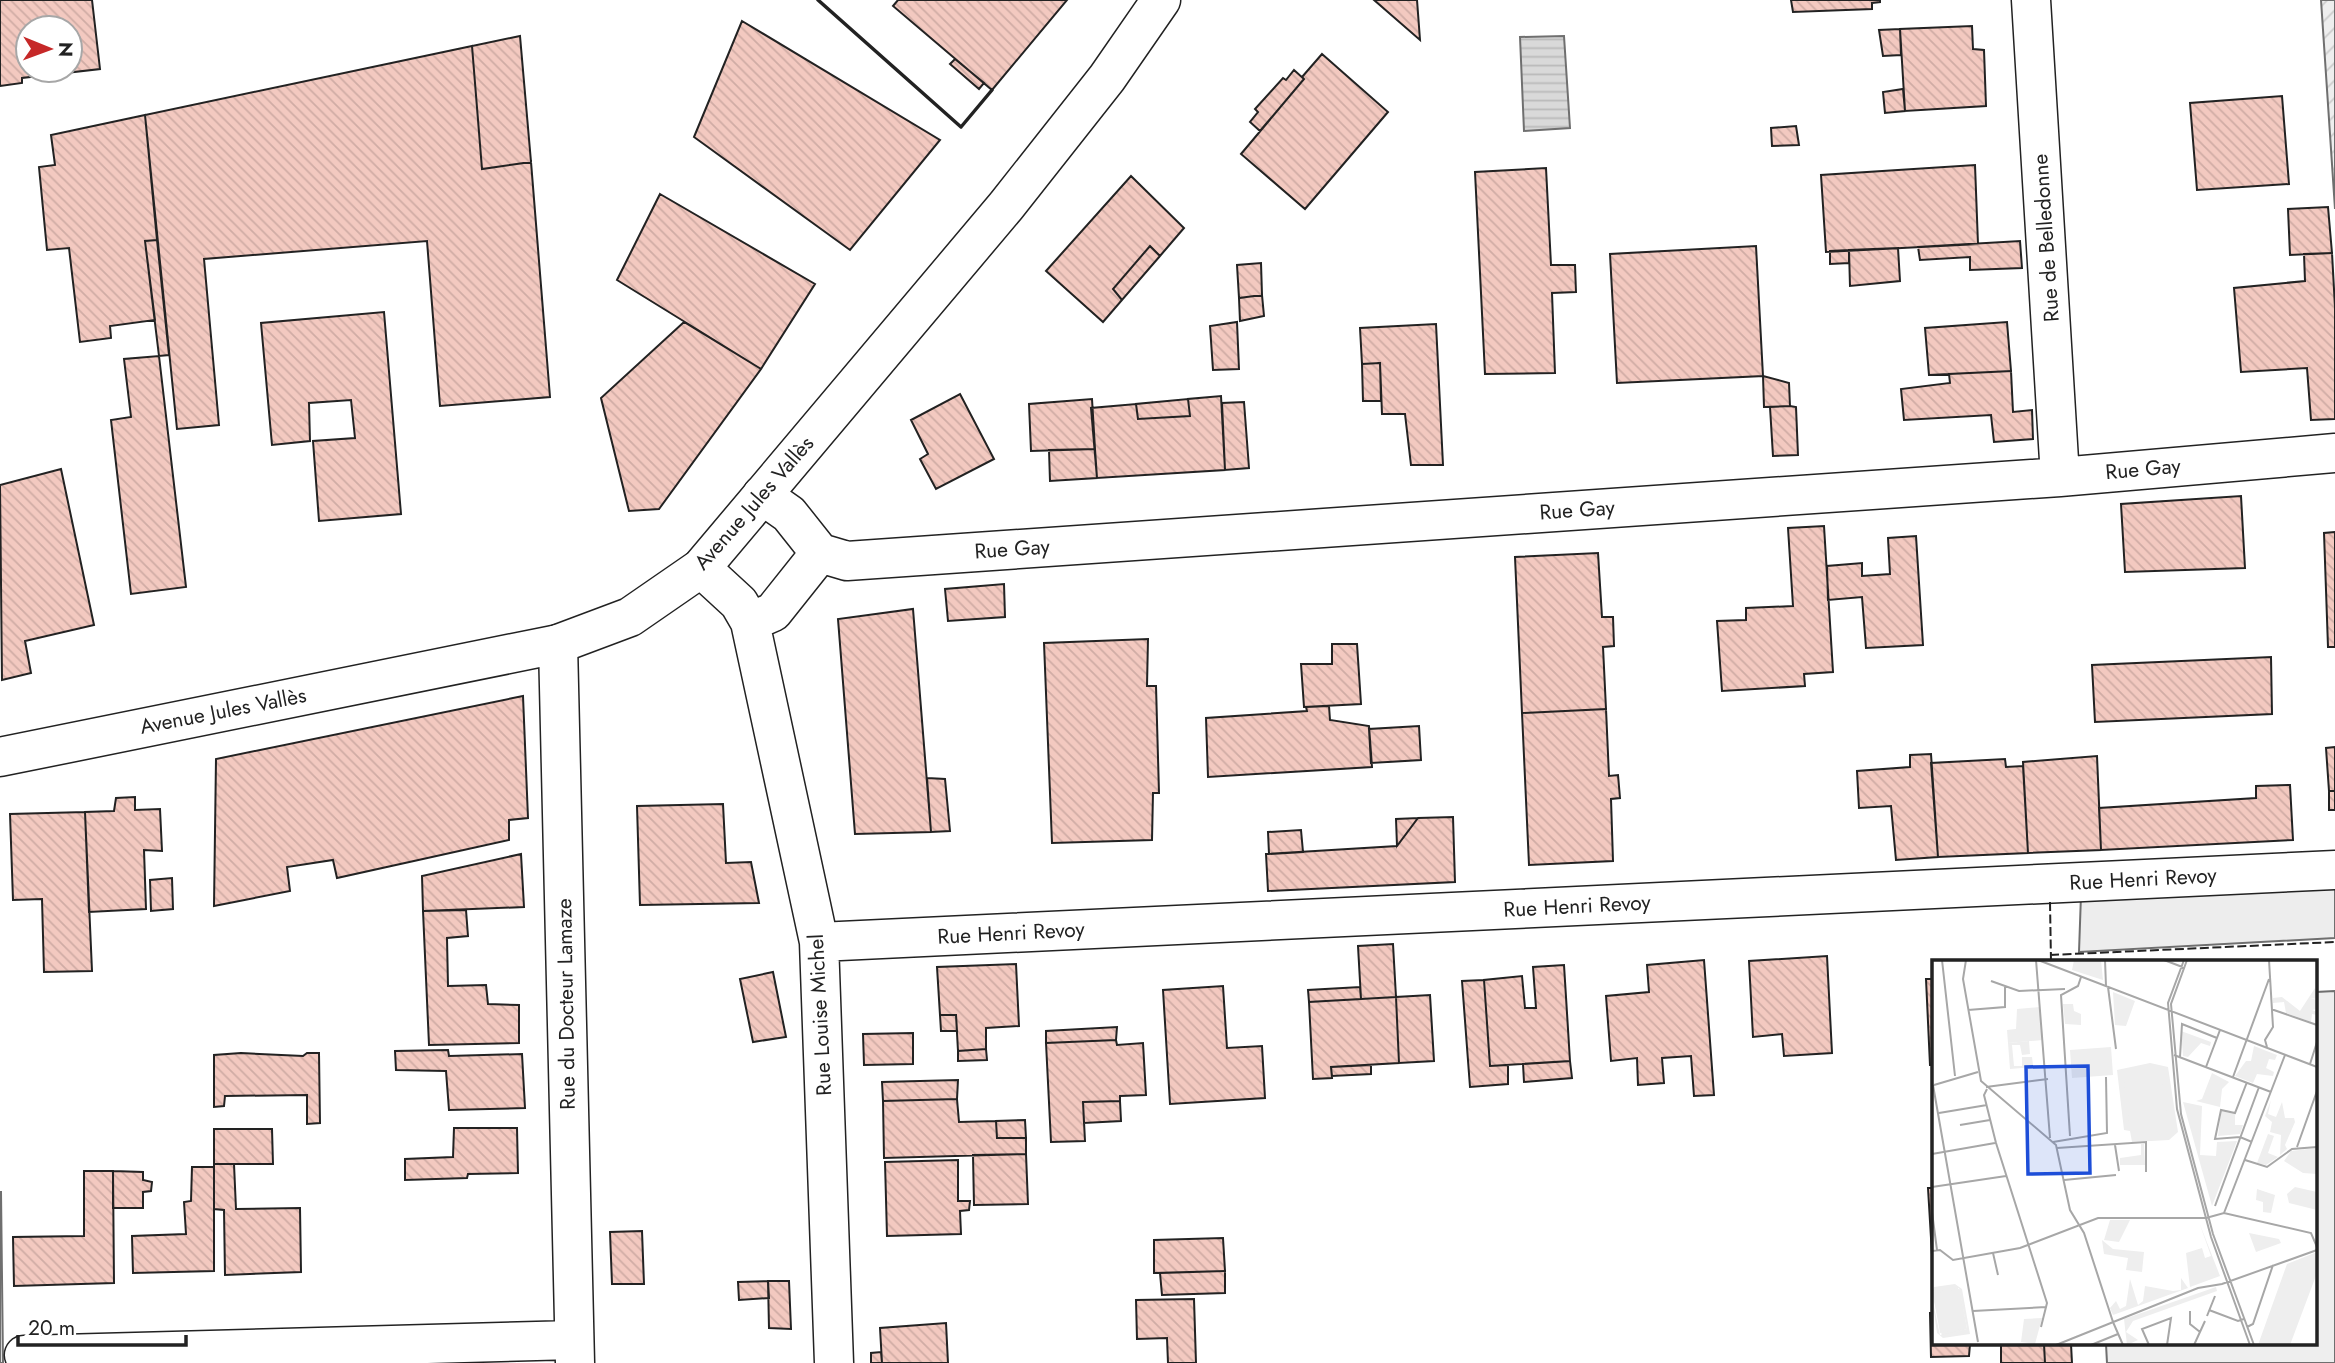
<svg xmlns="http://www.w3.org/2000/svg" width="2335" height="1363" font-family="Jost,sans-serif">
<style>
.garden{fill:url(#garden-furrows);stroke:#6f6f6f;stroke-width:2}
.pitch{fill:#eee;stroke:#6f6f6f;stroke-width:2}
.parking{fill:#ededed;stroke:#6f6f6f;stroke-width:2}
.water{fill:url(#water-rules);stroke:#6f6f6f;stroke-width:2}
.building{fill:url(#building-back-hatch);stroke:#222;stroke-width:2;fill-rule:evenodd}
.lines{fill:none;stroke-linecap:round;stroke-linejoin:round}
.street-casing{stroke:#222;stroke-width:41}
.secondary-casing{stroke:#222;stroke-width:41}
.street{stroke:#fff;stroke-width:38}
.secondary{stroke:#fff;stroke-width:38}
.fence{stroke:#222;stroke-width:2;stroke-dasharray:9 3.5;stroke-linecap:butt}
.wall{stroke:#222;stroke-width:3.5}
.labels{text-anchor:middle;stroke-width:5;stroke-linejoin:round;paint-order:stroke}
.street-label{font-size:21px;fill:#222;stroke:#fff}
.inset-road{fill:none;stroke:#a7a7a7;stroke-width:2}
.view{fill:#1d4ed8;fill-opacity:0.15;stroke:#1d4ed8;stroke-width:3.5}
.inset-edge{fill:none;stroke:#222;stroke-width:3.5}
</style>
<defs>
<pattern id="garden-furrows" width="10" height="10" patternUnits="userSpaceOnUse" patternTransform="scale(1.75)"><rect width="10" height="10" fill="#eee"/><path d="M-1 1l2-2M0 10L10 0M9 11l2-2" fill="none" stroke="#ccc"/></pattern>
<pattern id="water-rules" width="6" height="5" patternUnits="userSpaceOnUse" patternTransform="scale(1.75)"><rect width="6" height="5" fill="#d9d9d9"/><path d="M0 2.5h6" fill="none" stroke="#bababa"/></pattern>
<pattern id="building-back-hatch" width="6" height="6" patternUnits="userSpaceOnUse" patternTransform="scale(1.75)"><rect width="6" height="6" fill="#f3c9c0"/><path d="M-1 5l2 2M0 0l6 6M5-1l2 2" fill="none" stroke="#d0aca5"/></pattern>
</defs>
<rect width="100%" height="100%" fill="#fff"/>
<path class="garden" d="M2321,0h14v209z"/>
<path class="pitch" d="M2335,991v372h-228l-1,-19h210v-352z"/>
<path class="parking" d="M2335,883v55l-256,14 2,-57z
M0,1192h1l2,171h-3z"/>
<path class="water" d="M1564,36l6,92 -46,3 -4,-94z"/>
<path class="building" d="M0,0h92l8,69 -78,9v5l-22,3zM28,28h42v42h-42z
M898,0h169l-75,90 -99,-84z
M1374,0h43l3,40z
M1791,0h89v2l-8,1v6l-79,3z
M742,21l198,119 -90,110 -156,-113z
M1972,26l1,23 11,1 2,56 -81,5 -5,-82z
M1900,29l1,26 -18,1 -4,-26z
M520,36l11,126 -49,7 -10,-123z
M472,46l10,123 49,-7 19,235 -110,9 -13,-165 -223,18 15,166 -42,4 -32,-314z
M1322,54l66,58 -83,97 -64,-55 63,-75 -2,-2z
M955,59l29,24 -5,6 -29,-25z
M1294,70l10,9 -44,52 -10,-9 8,-10 -3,-3 28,-31 3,2z
M1903,89l2,22 -20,2 -2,-21z
M2282,96l7,88 -92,6 -7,-87z
M145,115l12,125 -12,1 10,79 -45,6 1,12 -31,4 -11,-94 -22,2 -8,-83 16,-2 -4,-30z
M1796,126l3,19 -27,1 -1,-18z
M1975,165l3,79 -152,8 -5,-77z
M1546,168l5,97h24l1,27 -24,1 3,80 -70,1 -10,-202z
M1131,176l53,52 -24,28 -10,-10 -37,43 9,11 -19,22 -57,-51z
M660,194l155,90 -54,85 -144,-89z
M2328,207l4,46 -42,2 -2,-46z
M157,240l12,115 -10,1 -14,-115z
M2020,241l2,27 -52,2v-13l-50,3 -2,-13z
M1150,246l10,10 -38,44 -9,-11z
M1756,246l7,130 -146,7 -7,-129z
M1898,248l2,33 -50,5 -1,-36z
M1849,250v13l-19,1v-13z
M2332,253l3,54v112l-24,1 -4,-52 -66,4 -7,-84 71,-7 -1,-27z
M1261,263l1,32 -23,3 -2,-33z
M1262,295l2,21 -24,5 -1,-23z
M384,312l17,202 -82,7 -6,-80 42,-3 -4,-38 -42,3 1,38 -38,4 -11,-122z
M684,322l77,47 -102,140 -30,2 -28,-113z
M1237,322l2,47 -26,1 -3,-44z
M2007,322l4,49 -82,4 -4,-47z
M1436,324l7,141h-32l-6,-51h-23l-2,-51 -18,1 -2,-36z
M159,356l27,231 -55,7 -20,-174 20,-3 -7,-58z
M1380,363l1,38h-18l-1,-37z
M2011,371l2,41 19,-2 1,29 -39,3 -3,-27 -87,5 -3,-31 49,-6 -1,-9z
M1763,376l26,7 1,23 -26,1z
M960,394l34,65 -58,30 -16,-30 8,-5 -17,-34z
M1221,396l4,74 -128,8 -6,-70 45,-4 2,15 52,-3 -2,-17z
M1092,399l3,50 -64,2 -2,-47z
M1188,399l2,17 -52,3 -2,-15z
M1244,402l5,66 -24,2 -3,-67z
M1790,406l6,1 2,48 -25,1 -3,-49z
M1095,449l2,29 -47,3 -1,-31z
M61,469l33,156 -69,16 6,32 -29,7 -2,-195z
M2241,496l4,72 -120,4 -4,-68z
M1824,526l9,146 -29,2 1,12 -83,5 -5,-70 29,-1v-12l47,-2 -5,-78z
M2335,532v115h-7l-4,-114z
M1916,536l7,109 -57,3 -4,-51 -34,3 -1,-34 35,-3v13l28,-2 -2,-36z
M1598,553l4,64h11l1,29 -11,1 3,62 -84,4 -7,-156z
M1004,584l1,33 -57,4 -3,-32z
M913,609l18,223 -76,2 -17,-215z
M1148,639l-1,47h9l3,107h-6l-1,47 -100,3 -8,-200z
M1332,644h25l4,60 -57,3 -3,-43h31z
M2271,657l1,57 -177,8 -3,-57z
M523,696l5,122 -19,2v20l-172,38 -4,-18 -46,7 3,24 -76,15 2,-147z
M1329,706l1,14 39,6 3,41 -164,10 -2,-59 101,-7 -1,-4z
M1606,709l3,67 9,-1 2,23 -9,1 2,62 -84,4 -7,-152z
M1419,726l2,34 -50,3 -2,-34z
M2335,747v44h-6l-3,-43z
M1931,754l7,103 -42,3 -5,-54 -32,2 -2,-37 53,-4v-12z
M2097,756l4,94 -73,3 -5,-91z
M2005,759l1,8 17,-1 5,87 -90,4 -7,-94z
M927,778l18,1 5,52 -19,1z
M2290,785l3,55 -192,10 -2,-42 157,-10v-12z
M2329,791h6v19h-6z
M135,797v13l25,-1 2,42 -18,-1 2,59 -57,3 -4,-100 29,-1 2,-13z
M723,804l3,59 25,-1 8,41 -119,2 -3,-99z
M85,812l7,159 -48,1 -2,-73 -29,1 -3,-86z
M1453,817l2,65 -187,9 -2,-37 131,-8 21,-28z
M1418,818l-21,28 -1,-27z
M1301,830l2,22 -34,2 -1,-22z
M521,854l3,53 -101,4 -1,-35z
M172,878l1,31 -22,2 -1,-31z
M466,910l2,26 -21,2 1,48 38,-1 2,19 31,1v38l-90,2 -6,-134z
M1393,944l3,53 -35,2 -3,-53z
M1827,956l5,97 -48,3 -2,-22 -29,3 -4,-76z
M1704,960l10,135 -20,1 -3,-40 -29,2 2,25 -26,2 -1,-27 -26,3 -5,-65 43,-4 -2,-27z
M1016,964l3,62 -33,2v21l-28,2 -2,-36h-16l-3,-48z
M1564,965l6,96 -80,5 -6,-86 38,-4 3,32h11l-3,-41z
M773,972l13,65 -33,5 -13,-63z
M1926,979h8v86h-4z
M1484,980l6,86 18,-1v19l-38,3 -8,-106z
M1223,986l4,62 35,-2 3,52 -95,6 -7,-114z
M1360,987l1,12 -52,3 -1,-12z
M1430,995l4,66 -35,2 -3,-66z
M1396,997l3,66 -68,4 1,11 -19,1 -4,-77z
M940,1015h16l1,16h-16z
M1117,1027l-1,13 -70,3v-12z
M913,1033v31l-49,1 -1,-31z
M1116,1040l1,5 26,-2 3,52 -26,1v5l-37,1 2,39 -34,1 -5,-99z
M986,1049l1,11 -29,1v-10z
M448,1050l1,6 73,-2 3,54 -76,2 -3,-39 -50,-1 -1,-19z
M241,1053l62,3 4,-3h12l1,70 -13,1v-29l-82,1 -1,10 -10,1v-52z
M1570,1061l2,17 -48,4 -1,-18z
M1371,1065v9l-39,2 -1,-9z
M958,1080l-1,19 -74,2 -1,-19z
M957,1099l2,23 37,-1 1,17h29v16l-142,4 -1,-57z
M1120,1101l1,20 -37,2 -1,-21z
M1025,1120l1,18h-29l-1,-17z
M454,1128h63l1,45 -50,1 -1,4 -62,2v-21l48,-2z
M214,1129h58l1,35h-59z
M1026,1154l2,50 -54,1 -1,-50z
M958,1160v41h12l-1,9 -9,1 1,23 -74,2 -2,-74z
M214,1164h20l2,45 64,-1 1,64 -76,3 -1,-65 -10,-1z
M192,1167h22v104l-81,2 -1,-37 54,-2 -2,-32 7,-1z
M84,1171h29l1,112 -100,3 -1,-49 71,-1z
M113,1171l30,1v8l9,2 -1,9 -8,1v16h-30z
M1928,1188h6v100z
M642,1231l2,53h-32l-2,-52z
M1223,1238l2,33 -71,2v-33z
M1225,1271v22l-63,2 -2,-22z
M768,1281l1,17 -30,2 -1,-18z
M768,1281h21l2,48 -22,-1z
M1194,1299l2,64h-28l-1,-25 -30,1 -1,-39z
M1930,1313h4v31h36l-1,12 -38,1z
M946,1323l2,40h-66l-2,-35z
M2001,1344h43l1,19h-44z
M2044,1344h27l1,19h-27z
M881,1352l1,11h-11v-10z"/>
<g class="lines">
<g class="street-casing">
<path id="street" d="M2031,0l29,477
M762,495l27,19 31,39 27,8 1213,-84 275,-24
M701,568l38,35 11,19 69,320 15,421
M750,622l23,-10 47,-59
M558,644l17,719
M819,942l1516,-72
M24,1355l550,-15"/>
</g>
<g class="secondary-casing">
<path id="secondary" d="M0,757l558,-113 72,-27 71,-49 305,-362 101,-128 54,-78"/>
</g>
<use href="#street" class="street"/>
<use href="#secondary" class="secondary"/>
<path class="fence" d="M2050,902l1,60
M2050,955l285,-13"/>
<path class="wall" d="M818,0l143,127 31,-37"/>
</g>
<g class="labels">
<g class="street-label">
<text transform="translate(2046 238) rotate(-94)" y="7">Rue de Belledonne</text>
<text transform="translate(2143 469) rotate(-5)" y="7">Rue Gay</text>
<text transform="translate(754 503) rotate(-49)" y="7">Avenue Jules Vallès</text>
<text transform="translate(1577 510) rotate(-4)" y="7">Rue Gay</text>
<text transform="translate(1012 549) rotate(-4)" y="7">Rue Gay</text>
<text transform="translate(223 711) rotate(-11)" y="7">Avenue Jules Vallès</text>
<text transform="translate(2143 879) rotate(-3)" y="7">Rue Henri Revoy</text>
<text transform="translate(1577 906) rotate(-3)" y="7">Rue Henri Revoy</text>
<text transform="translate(1011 933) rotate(-3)" y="7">Rue Henri Revoy</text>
<text transform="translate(566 1004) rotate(-91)" y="7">Rue du Docteur Lamaze</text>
<text transform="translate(820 1015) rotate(-93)" y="7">Rue Louise Michel</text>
</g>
</g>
<g transform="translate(1932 960)">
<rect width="385" height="385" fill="#fff"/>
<path d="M142,0h27l2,20 -31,-10zM383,28l2,11 -7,-1 7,2v9l-5,1 5,2v12v-9l-5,-1 -1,8 -25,-9 -2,-11 -11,1v-5l9,-1 18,14zM181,32l22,9 -9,25 -11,-1zM108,47l3,33 -35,3 -1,-13 9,-1 1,-20zM249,71l30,11 -1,4 -9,-3 -13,14 -5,-1zM322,86l23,9 -2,5 -6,-1 -3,9 8,4 -1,4 -16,-2 -4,9 -18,-7 11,-15h5zM218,103l18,4 10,65 -9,8 -37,2 -2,-11 -6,-1 -7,-60zM280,113l17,9 -7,7 -2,18 -24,-6 6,-2zM339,140l-3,14 8,3 6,-15 3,16h9l1,4 -10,23 2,4 -7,6 1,-20 -11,-3 2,-10 -7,-6zM251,142l19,4 -2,49 16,1 1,-14 20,-1 -25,65zM289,151l14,3v11h8l-3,9 -22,2zM336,174l6,2 -6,17 10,4 -12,8 -9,-2zM385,188v26l-14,-1 -19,-12 7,-10zM363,227l22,5v18l-28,-7 -2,-9zM325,229l18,6 -4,18 -8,-1v-10l-7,-2zM178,260h20l-11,22 -15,-2zM267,262l21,54 -30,11 -4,-34 16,-5 3,10 6,-2zM317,273l30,6 2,4 -25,9zM170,280l11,9 31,3 -2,20 -16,-2 2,-12 -24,-4zM385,292v21l-27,72h-32l29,-81zM249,318l7,10 -75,27 -3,-7 6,-7 4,8 6,-3 4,-27 8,26 5,-4 2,-15 28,5 8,-1zM22,325l6,5 7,39 -25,7 -10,-44zM284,327l1,4 -84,30 -7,11 12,8 -11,5 -3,-26z" fill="#eee"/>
<path d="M97,81l1,13 -8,1 -2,-10h-8l2,21h8v-9h10l1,8 12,1 -35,3 -2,-26zM209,184h3l1,21h-25v-7l21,-3zM110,358l-7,26 -14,-2 3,-23z" fill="#eee"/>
<path d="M131,44h10l1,7 7,3v11l-16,-1zM179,87l2,28 -41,3 -2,-28zM215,107l15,11 5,39 -12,13h-25l-7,-57zM23,324l7,5 8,45 -27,4 -6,-5 -5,-35 8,37 27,-6 -8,-41 -27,4 2,-5zM27,329l7,39 -26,5 -7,-39z" fill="#eee"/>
<path class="inset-road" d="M10,0l13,116M34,0l-3,19 18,102 75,64 14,65 14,23 29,89M104,0l14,178M106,0l279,107M173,0l1,26M232,0l21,8M252,0l-16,43 9,106 34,128 39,108M255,0l-16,44 10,110 32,120 41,111M59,21l28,10 46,-2M176,27l8,62M339,49l46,16M36,50l37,-3v-21M335,87l-2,-7 8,-13 -4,-67M242,95l97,37M248,97l2,-33 35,14M378,104l7,-22M274,107l14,-37M301,117l36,-98M315,122l-12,31 -14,-3 -6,29 25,-2 12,5M1,125l45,257M2,125l44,-13M54,127l62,-8M55,129l-3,6 12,48 51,160 -6,24M7,153l48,-8M28,165l30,-5M138,176l-9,-141 17,-9 3,-9M121,182l54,-9 -1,-56M183,185l4,26M157,187l1,25M365,187l20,-56M125,188l89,-6v30M0,194l63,-11M313,200l22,7 25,-18 25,-2M132,220l52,-5M0,227l74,-11M283,246l44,-119M0,252l5,38M292,253l61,-158M0,291l8,-1 13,10 67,-12 78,-30h108l18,-5 87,20 6,14M61,293l5,22M277,350l29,11 6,-2M41,351l73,-4M258,351v13l10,8M275,356l8,-20M181,362l10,23M315,367l6,-3 20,-59M124,385l142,-57 24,-4 95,-34M159,385l27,-11M217,385l-7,-16 29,-11 -4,27M262,385l11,-24"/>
<path class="view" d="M156,106l2,107 -62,1 -2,-107z"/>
<rect width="385" height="385" class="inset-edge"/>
</g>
<g transform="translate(49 49) rotate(91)"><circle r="33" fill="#ffffff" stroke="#a7a7a7" stroke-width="2"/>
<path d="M0-5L12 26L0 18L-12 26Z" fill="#c62828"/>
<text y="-10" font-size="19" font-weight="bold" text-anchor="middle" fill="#222222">N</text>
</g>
<path d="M18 1335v10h168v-10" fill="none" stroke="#222222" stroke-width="3.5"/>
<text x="28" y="1335" font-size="21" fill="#222222" stroke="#ffffff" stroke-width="5" paint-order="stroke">20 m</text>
</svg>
